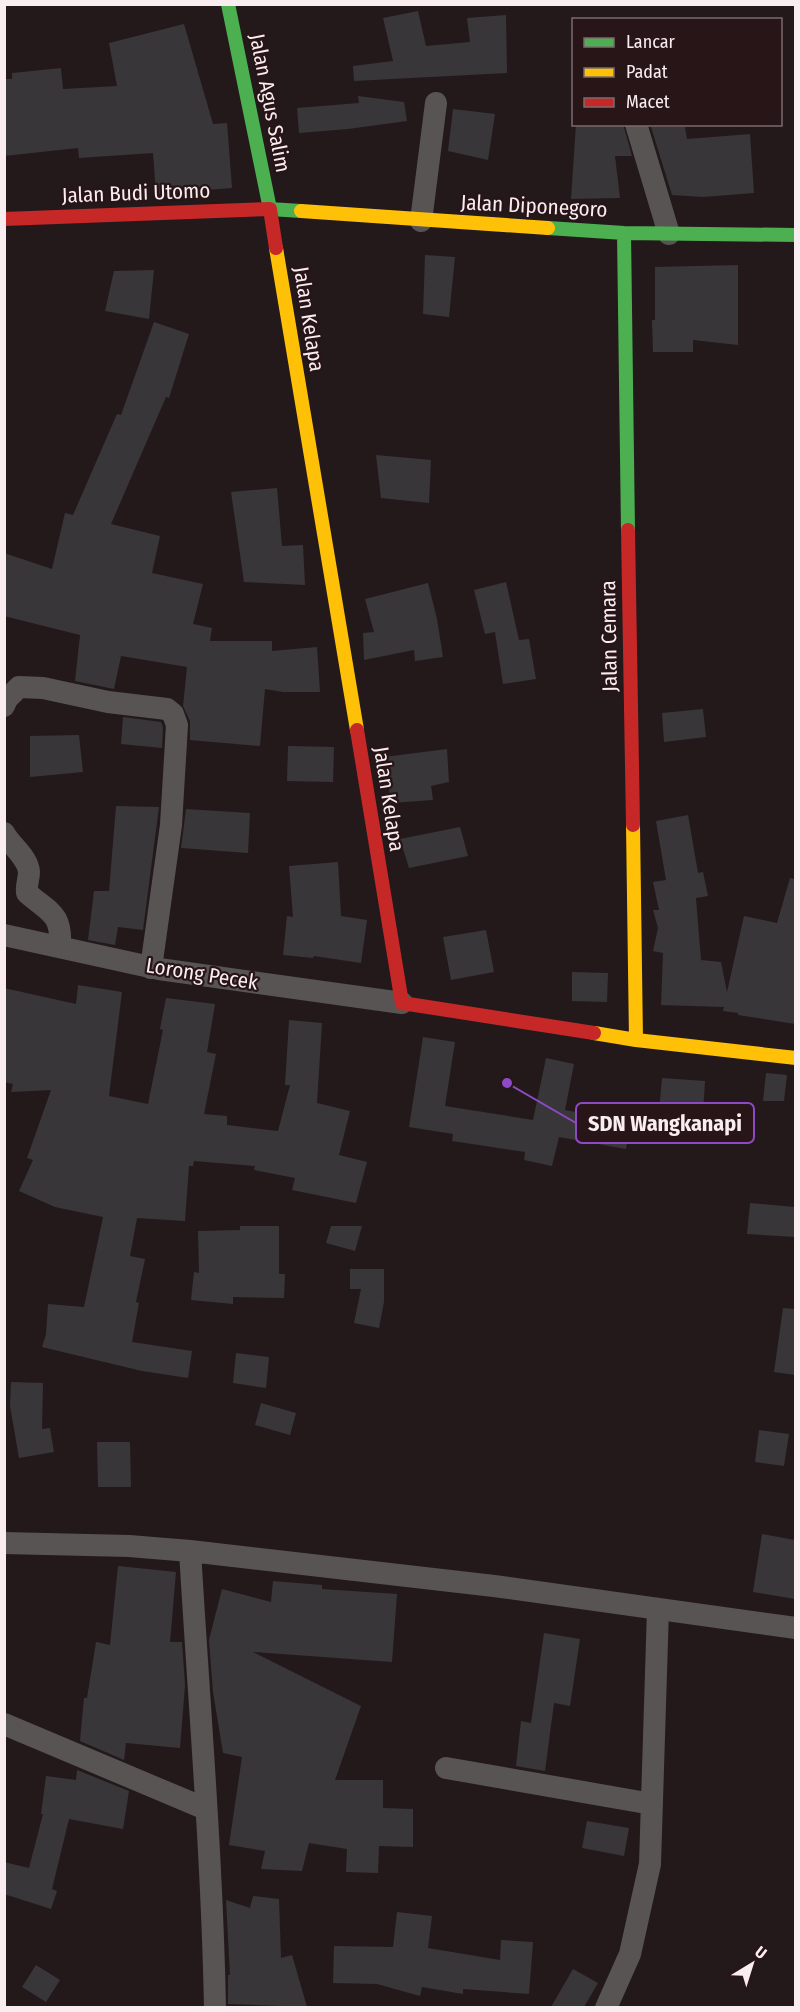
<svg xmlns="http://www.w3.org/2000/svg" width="800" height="2012" font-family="'Fira Sans Condensed',sans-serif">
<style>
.building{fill:#383639}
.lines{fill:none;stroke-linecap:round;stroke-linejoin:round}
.street{stroke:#585454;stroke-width:22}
.fast{stroke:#4caf50;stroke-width:14}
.slow{stroke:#ffc107;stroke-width:14}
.jam{stroke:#c62828;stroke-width:14}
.labels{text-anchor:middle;stroke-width:4.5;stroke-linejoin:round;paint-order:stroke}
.street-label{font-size:21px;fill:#faedef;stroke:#271518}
.leader{fill:none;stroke:#8e49c6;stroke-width:2}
.callout-dot{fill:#8e49c6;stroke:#271518;stroke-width:2}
.callout{fill:#271518;stroke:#8e49c6;stroke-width:2}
.callout-label{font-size:22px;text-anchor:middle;font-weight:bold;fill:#faedef}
</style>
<rect width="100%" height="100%" fill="#23191b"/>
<path class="building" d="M418,11l8,35 44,-4 -3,-24 39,-3 1,58 -153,8 -1,-15 40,-5 -10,-43z
M184,24l29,100 14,-1 5,65 -76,6 -3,-41 -74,5 -1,-10 -74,8v-77h8v-6l49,-5 2,21 54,-3 -8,-43z
M358,96l46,6 3,19 -59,8 -49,4 -2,-25 62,-5z
M453,109l42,5 -7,46 -40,-9z
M576,124h47l9,32h-17l5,42 -49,1z
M651,127h34l2,12 63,-5 4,59 -51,4 -31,-2z
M425,255l30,2 -6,60 -26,-3z
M738,265v80l-45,-5v12h-40l-1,-32h3v-53z
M154,270l-5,49 -44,-8 9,-40z
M154,322l35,12 -20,64 -3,-1 -55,127 49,12 -8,37 51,11 -10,40 19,4 -2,13h62v10l45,-4 3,45h-37l-18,-3 -5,57 -70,-6v-19l-7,-15 4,-39 -66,-11 -7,33 -39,-8 5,-46 -76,-19v-63l48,16 13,-56 8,2 44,-101 4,1z
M376,455l55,5 -2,43 -48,-5z
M277,488l5,58 21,-1 2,40 -61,-3 -13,-90z
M506,582l13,58 10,-1 7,40 -33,5 -8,-52 -10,2 -11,-44z
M428,583l9,36 6,38 -28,4 -1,-11 -50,10 -1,-27 11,-1 -9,-33z
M703,709l3,28 -42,5 -2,-29z
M123,717l38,5 2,5 -1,21 -41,-4z
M79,735l4,37 -53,5v-41z
M288,746l46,1 -1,35 -46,-1z
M447,749l2,33 -18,4 2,14 -42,3 -7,-46z
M116,806l43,1 -16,123 -25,-3 -3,18 -27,-5 6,-49h15z
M186,809l64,4 -2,40 -67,-5z
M688,815l10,58 5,-1 5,24 -12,2 5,62 20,2 6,30 17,-76 33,7 13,-45 5,1v145l-57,-9v-2l-15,-2 1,-4 -63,-2 2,-52 -10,-2 5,-23 -5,-18h6l-6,-28 13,-2 -10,-59z
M460,827l8,29 -59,12 -9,-29z
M338,862l3,54 26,4 -6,43 -47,-7 -1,2 -30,-3 4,-39 6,1 -4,-51z
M486,930l8,42 -43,8 -8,-43z
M572,972l36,1 -1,29 -35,-1z
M78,985l44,7 -13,104 39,8 15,-74 -3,-1 6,-31 49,6 -8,48 9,2 -12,60 23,2v9l51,6 12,-46h-5l4,-65 33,3 -5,80 33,8 -11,44 28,7 -11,41 -64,-13 3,-12 -41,-8 1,-4 -61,-5 -1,5h-4l-4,55 -48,-3 -7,38 15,3 -9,43 3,1 -7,39 60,9 -4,27 -46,-7 -100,-24 4,-13 2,-30 36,3 19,-90 -48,-10 -36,-16 14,-31 -6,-2 24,-68 -40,2 2,-8 -9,-2v-94l72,16z
M423,1037l32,5 -10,64 88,14 13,-62 28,6 -9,46 65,12 -4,27 -67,-12 -7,29 -28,-6 1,-8 -73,-11 1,-7 -44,-7z
M766,1073l21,2 -3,26h-21z
M662,1078l43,3 -2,33 -44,-3z
M750,1203l45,4v30l-48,-3z
M240,1226h39v48h6l-1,24 -51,-1v7l-42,-4 3,-28 5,1 -1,-42 42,-1z
M331,1226h31l-7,25 -29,-8z
M350,1269h34v33l-5,26 -25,-5 7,-34h-11z
M783,1308l12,1v66l-21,-3z
M236,1353l33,4 -3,31 -33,-5z
M11,1382l32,1 -1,46 8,-1 4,24 -35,6 -9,-52z
M261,1403l35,10 -6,22 -35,-10z
M759,1430l30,4 -5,32 -29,-4z
M97,1442h33l1,45h-33z
M762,1534l33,6v59l-42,-7z
M118,1566l58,6 -6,70h12l3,43 -5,63 -54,-5 -2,17 -44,-19 4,-43h3l9,-56 14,3z
M273,1581l49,4v4l75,5 -5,68 -139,-10 108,54 -26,74h48v28l30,1v38l-34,-1 -1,27 -32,-1 1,-23 -38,-6 -7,28 -41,-2 4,-18 -36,-6 13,-88 -19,-4 -10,-61 -4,-52 13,-51 49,13z
M544,1633l36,6 -10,67 -16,-3 -9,68 -29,-5 5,-45 10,2z
M77,1770l52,21 -6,38 -54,-10 -17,70 5,2 -6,18 -47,-15v-32l25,6 14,-54h-2l5,-38 30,4z
M587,1821l42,7 -5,28 -42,-8z
M253,1896l26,3 2,59 11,-3 15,52 -79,-3v-29h2l-4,-75 24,8z
M397,1912l35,4 -4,32 72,12 1,-20 32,2 -4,52 -66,-5v5l-41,-7 -2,9 -43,-12 -44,-1 1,-37 59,1z
M36,1965l24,15 -14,22 -24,-15z
M573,1969l25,14 -14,24h-33z"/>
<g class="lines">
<path class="street" d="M636,124l33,110
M421,221l15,-118
M4,706l3,-7 12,-12 24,1 65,14 59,7 6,5 4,11 -6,100 -20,143
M4,833c7,13 24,24 25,39 0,7 -3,13 -2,21 23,20 35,20 33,54
M4,935l155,34 243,34
M4,1543l125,3 61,5 304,35 302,42
M190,1551c9,152 22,304 25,457
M4,1724l202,85
M446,1768l206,36
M606,2008l24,-54 20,-90 8,-255"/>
<path class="fast" d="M228,4l42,205 31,2
M548,228l76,5 172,2
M624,233l4,297"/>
<path class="slow" d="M301,211l247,17
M276,248l81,482
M633,825l3,215
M594,1033l42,7 160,18"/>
<path class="jam" d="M4,219l266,-10 6,39
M628,530l5,295
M357,730l45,273 192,30"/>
</g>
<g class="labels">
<g class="street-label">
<text transform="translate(270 103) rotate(79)" y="7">Jalan Agus Salim</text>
<text transform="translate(136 193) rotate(-2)" y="7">Jalan Budi Utomo</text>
<text transform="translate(534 206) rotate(3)" y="7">Jalan Diponegoro</text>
<text transform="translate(309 319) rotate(81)" y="7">Jalan Kelapa</text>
<text transform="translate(609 636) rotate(-91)" y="7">Jalan Cemara</text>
<text transform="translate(389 799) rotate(81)" y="7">Jalan Kelapa</text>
<text transform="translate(202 974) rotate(9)" y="7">Lorong Pecek</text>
</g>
</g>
<path class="leader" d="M507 1083L576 1123"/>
<circle class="callout-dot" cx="507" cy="1083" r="6"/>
<rect class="callout" x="576" y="1103" width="178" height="40" rx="6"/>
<g class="callout-label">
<text x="665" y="1131">SDN Wangkanapi</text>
</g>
<rect width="800" height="2012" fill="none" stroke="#faedef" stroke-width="12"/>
<rect x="572" y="18" width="210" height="108" fill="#271518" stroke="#7b6b6e" stroke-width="1.5"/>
<rect x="584" y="38" width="30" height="9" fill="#4caf50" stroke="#7b6b6e" stroke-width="1.5"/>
<text x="626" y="48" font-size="18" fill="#faedef">Lancar</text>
<rect x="584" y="68" width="30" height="9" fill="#ffc107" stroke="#7b6b6e" stroke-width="1.5"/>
<text x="626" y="78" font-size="18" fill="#faedef">Padat</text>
<rect x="584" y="98" width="30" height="9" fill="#c62828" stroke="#7b6b6e" stroke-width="1.5"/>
<text x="626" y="108" font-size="18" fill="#faedef">Macet</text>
<g transform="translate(752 1964) rotate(38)" stroke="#271518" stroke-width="4.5" paint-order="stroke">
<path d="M0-4.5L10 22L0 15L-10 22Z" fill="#faedef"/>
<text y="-9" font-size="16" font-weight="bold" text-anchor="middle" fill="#faedef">U</text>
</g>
</svg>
